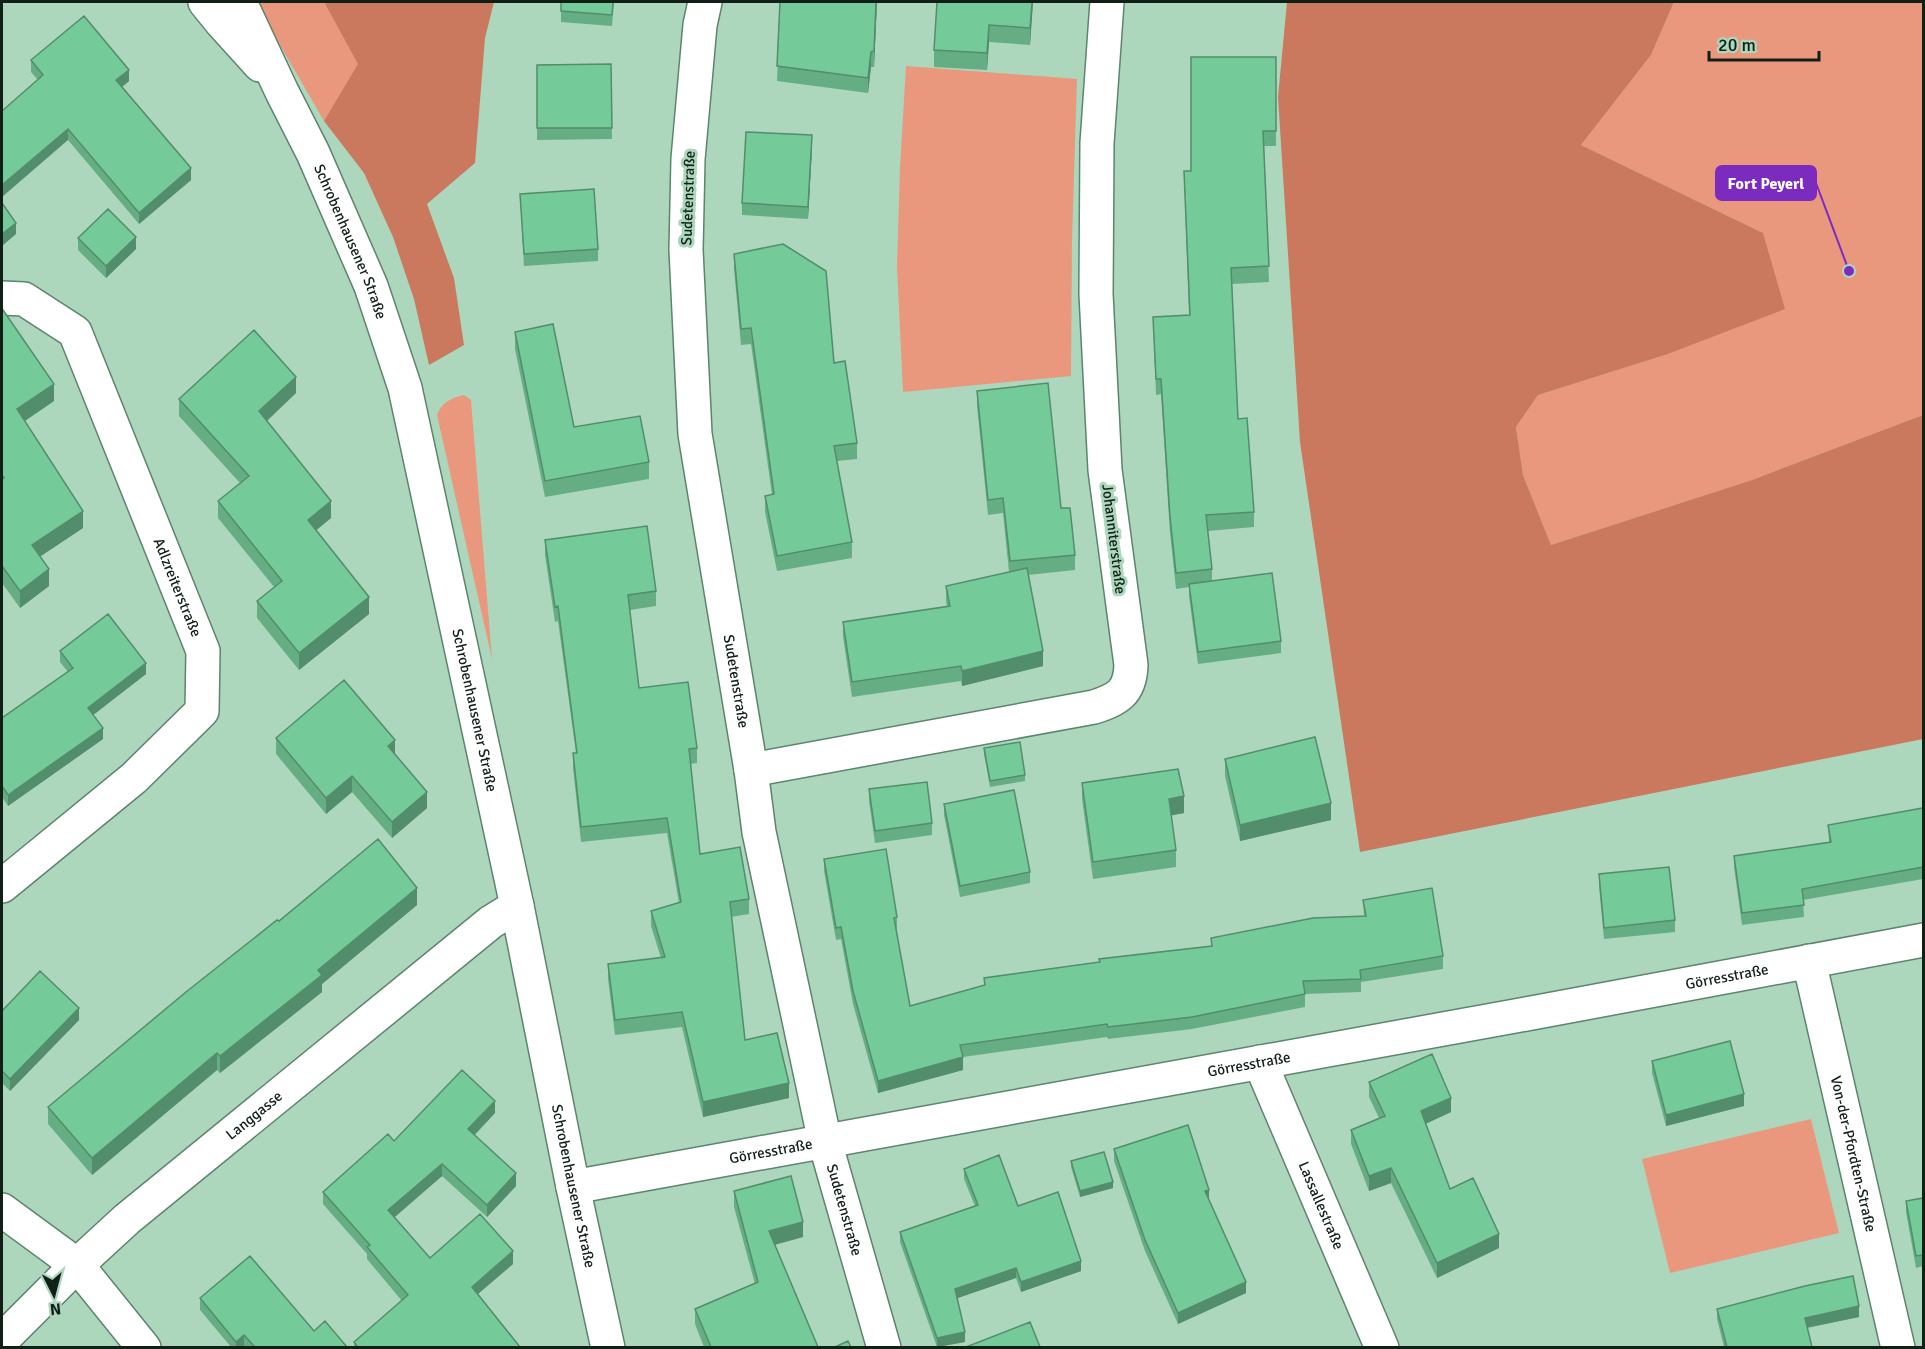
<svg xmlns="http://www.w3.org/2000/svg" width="1925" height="1349" font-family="Signika,sans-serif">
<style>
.green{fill:#e9987e}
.forest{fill:#ca795f}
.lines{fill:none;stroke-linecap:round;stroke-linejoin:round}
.minor-casing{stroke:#5d846c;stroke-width:36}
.minor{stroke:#fff;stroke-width:33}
.wall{fill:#65ae84}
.shaded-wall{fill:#528d6c}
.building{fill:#75ca9a;stroke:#528d6c;stroke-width:1.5}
.labels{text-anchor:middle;stroke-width:6;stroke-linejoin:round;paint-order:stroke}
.street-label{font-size:15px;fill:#102017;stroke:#add7bd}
.leader{fill:none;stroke:#7b2cbf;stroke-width:2}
.callout-dot{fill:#7b2cbf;stroke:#add7bd;stroke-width:2}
.callout{fill:#7b2cbf;stroke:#7b2cbf;stroke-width:2}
.callout-label{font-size:16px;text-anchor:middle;font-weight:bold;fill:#fff}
</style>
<rect width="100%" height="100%" fill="#add7bd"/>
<path class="green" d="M255,2h69l35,62 -35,57z
M1674,2h249v413l-171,65 -201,65 -28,-70 -7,-48 22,-32 127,-40 98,-122 -182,-88 70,-90z
M906,66l171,13 -5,162 -1,135 -168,16 -6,-125 3,-100z
M464,395l7,5 21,259 -55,-244c5,-13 14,-17 27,-20z
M1811,1119l28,114 -169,40 -28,-114z"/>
<path class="forest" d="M324,2h170l-9,36 -10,125 -48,41 27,74 10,67 -35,20 -15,-66 -21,-62 -29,-64 -40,-52 34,-57z
M1287,2h387l-23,53 -70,90 182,88 22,76 -120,46 -127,40 -22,32 7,48 28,70 201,-65 171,-65v324l-563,113 -60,-410 -22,-345z"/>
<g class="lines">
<g class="minor-casing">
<g id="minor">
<path d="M205,2l17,21 38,42"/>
<path id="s1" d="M240,2l42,90 31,61 58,133 34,102 112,518 56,281 35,161"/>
<path id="s2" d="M705,2l-5,23 -12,134 -2,91 9,184 56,336 8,62 66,310 59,206"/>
<path id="s3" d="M2,298l22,1 51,33 128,319 -1,60 -68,67 -132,108"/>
<path d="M751,770l343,-63c24,-8 36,-14 37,-42l-26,-195 -9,-176 1,-151 10,-141"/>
<path id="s4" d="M1809,961l89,387"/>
<path id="s5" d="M1260,1062l122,286"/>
<path id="s6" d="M573,1187l964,-175 387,-72"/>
<path d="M2,1210l75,55 67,83"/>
<path id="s7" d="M2,1340l75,-75 50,-46 364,-297 26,-16"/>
</g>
</g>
<use href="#minor" class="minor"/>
</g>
<path class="wall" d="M561,2h53l-2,24 -51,-4z
M780,2h97l-3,65h-3l-3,26 -91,-12z
M1033,2l-3,43 -41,-3 -2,28 -53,-3v-17z
M1276,57v89h-12l5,136 -37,2 6,135 16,93v15l-46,4 4,38v12l69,60v12l-83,11 -9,-68v-9l-13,2 -6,-56 -9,-139 -5,1 -3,-78 36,-2 -5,-144h7z
M31,60l98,21 -7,6 69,93 -52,44 -71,-84 -30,-60 -7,-8z
M611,64l1,75 -75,1v-75z
M812,147l-4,72 -66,-4v-12z
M520,194l78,55v12l-74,5z
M78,238l58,11 -30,29 -28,-28z
M734,254l100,109 23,80v16l-20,2 15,81v16l-75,13 -12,-59v-16l7,-1 -21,-151 -10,1 -7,-76z
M2,311l52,90 -29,20 58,107 -43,28 9,30 -29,22 -18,-25z
M515,332l59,95 75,35v17l-104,18 -30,-148z
M977,391l84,117 14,47v15l-47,5 15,91 -81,20 -1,-5 -109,16 -9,-60v-15l104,-15 -1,-6v-15l63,-14 -6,-59 -15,2 -11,-109z
M296,393l-29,28 64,97 -15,12 53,84 -70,56 -42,-52v-17l17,-14 -56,-69v-17l22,-18 -61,-67v-17z
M545,540l111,51v15l-26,4 9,78 58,60v15l-6,1 9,90 49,45v15l-18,3 14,123 44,58 -86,19 -21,-90 -67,8 -7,-56v-15l53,-6 -10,-32v-15l28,-8 -12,-70 -86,9 -8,-74v-15h3l-18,-132 -3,1 -10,-67z
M60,651l86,23 -53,41 10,24 -95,67 -6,-9v-79l66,-46 -8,-10z
M276,738l119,17 32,53 -35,30 -40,-46 -26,22 -50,-60z
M984,748l41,27v6l-35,6 -6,-33z
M1225,759l106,61 -91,21 -15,-65z
M1082,783l102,30 -13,2 5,35v17l-83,12 -11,-80z
M869,789l63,34v12l-57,8 -6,-42z
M944,804l86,68v11l-70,14 -16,-82z
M1923,808v71l-120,21 1,17 -62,8 -8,-58v-11l95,-14 -1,-17z
M824,859l73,58v12l-1,1 14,76 74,-21v-7l227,-32v-8l153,-22 -1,-16 80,56v13l-82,13v10l-56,2v13l-113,22 -84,10 -1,-2 -144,20v13l-85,23 -25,-89 -12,-65 -5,1 -12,-69z
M1599,874l76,46v12l-71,7 -5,-53z
M417,905l-95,79v8l-102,81 -3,-3 -125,105 -44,-51v-17l231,-186z
M2,1011l77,9 -69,71 -8,-8z
M1652,1061l92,45 -78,20 -14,-53z
M1369,1082l82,30 -26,12 25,65 49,59 -62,30 -46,-95 -22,8 -18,-47v-14l28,-12 -10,-21z
M495,1113l-20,22 41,51 -29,31 -45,-41 -48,41 36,41 83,6 -35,30 42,53h-166v-5l48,-41 -35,-42v-5l-44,-50v-12l71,-51z
M1114,1149l95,52 37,92 -68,31 -33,-73 -31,-90z
M1071,1161l42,27 -33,9 -9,-30z
M964,1169l54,37 63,65 -60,21 -5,-14 -59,20 8,44 -28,5 -37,-105v-10l75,-26 -11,-27z
M734,1191l69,46 -28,8 43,102h-114l-9,-23v-15l60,-25 -21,-77z
M1923,1198v68l-7,2 -10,-56v-11z
M200,1298l114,33 33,16h-102l-1,-1 -1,1h-12l-31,-37z
M1717,1309l142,8 -52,11 5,19h-88l-7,-28z"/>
<path class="shaded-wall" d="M876,2h1l-3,65v-16z
M1032,2h1l-3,43v-17z
M989,25v17l-2,28v-17z
M871,52v15l-3,26v-15z
M129,70v11l-13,11v-12z
M68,129v11l-66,57v-12z
M812,135v12l-4,72v-12z
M191,168v12l-52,44v-11z
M16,223v11l-14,12v-12z
M136,237v12l-30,29v-12z
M296,377v16l-37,35v-17z
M54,384v17l-37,25v-17z
M331,501v17l-23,19v-17z
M83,511v17l-51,34v-17z
M49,569v17l-29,22v-17z
M369,597v17l-70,56v-17z
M1043,651v15l-81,20v-15z
M146,663v11l-58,45v-11z
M103,728v11l-95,67v-11z
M395,740v16l-7,-10z
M352,776v16l-26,22v-16z
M427,792v16l-35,30v-16z
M1184,796v17l-15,3v-17z
M1331,803v17l-91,21v-16z
M417,888v17l-95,79v8l-102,81v-17l98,-86z
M79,1008v12l-69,71v-12z
M217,1053v17l-125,105v-17z
M963,1057v13l-85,23v-12z
M789,1083v15l-86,19v-15z
M1744,1094v12l-78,20v-11z
M1451,1098v14l-30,14v-15z
M495,1101v12l-27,28v-12z
M442,1164v12l-54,47v-13z
M1391,1168v15l-22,8v-15z
M516,1173v13l-29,31v-12z
M1113,1182v6l-33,9v-6z
M1209,1190v11l-4,-10z
M803,1222v15l-34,9v-15z
M1499,1234v14l-62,30v-15z
M513,1251v13l-41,35v-12z
M1081,1261v10l-60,21v-10z
M1016,1268v10l-61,21v-10z
M1246,1282v11l-68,31v-11z
M1859,1306v11l-54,11v-10z
M965,1332v10l-28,5v-9z
M244,1335v11l-1,1h-7v-5z"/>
<path class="building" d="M561,2h52l-1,13 -51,-4z
M780,2h96l-2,49 -3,1 -3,26 -91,-12z
M937,2h95l-2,26 -41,-3 -2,28 -53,-3z
M84,16l45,54 -13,10 75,88 -52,45 -71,-84 -66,56v-74l41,-36 -12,-15z
M1191,57h85v74h-13l6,135 -38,2 7,151 9,-1 7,94 -48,3 6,54 -36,4 -6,-56 -9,-138h-5l-3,-62 37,-2 -6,-144h7z
M611,64l1,64h-75v-63z
M746,132l66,3 -4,72 -66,-4z
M594,189l4,60 -74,5 -4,-60z
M2,203l14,20 -14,11z
M108,209l28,28 -30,29 -28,-28z
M783,244l43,27 8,92 11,-2 12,82 -23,3 18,96 -75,14 -12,-60 9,-2 -23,-166 -10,1 -7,-75z
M3,310l51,74 -37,25 66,102 -51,34 17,24 -29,22 -18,-25v-87l2,-1 -2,-3v-164z
M553,324l21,103 66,-11 9,46 -104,19 -30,-149z
M254,330l42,47 -37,34 72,90 -23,19 61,77 -70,56 -42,-52 25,-20 -64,-80 31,-25 -70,-77z
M1048,383l13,125h9l5,47 -65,6 -7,-63 -15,2 -11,-109z
M647,526l9,65 -28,4 11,93 49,-6 9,66 -8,1 11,105 40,-7 9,52 -19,3 15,138 32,-7 12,50 -86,19 -21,-90 -67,8 -7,-56 57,-7 -14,-46 30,-9 -14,-84 -86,9 -8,-74h4l-19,-147 -3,1 -10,-67z
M1027,568l16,83 -81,20 -1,-5 -109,16 -9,-60 107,-16 -4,-20z
M1272,573l9,68 -83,11 -9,-68z
M108,614l38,49 -58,45 15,20 -95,67 -6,-9v-68l71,-50 -13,-17z
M344,680l51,60 -7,6 39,46 -35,30 -40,-46 -26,22 -50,-60z
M1315,737l16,66 -91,22 -15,-66z
M1020,742l5,33 -35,6 -6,-33z
M1178,769l6,27 -15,3 7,51 -83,12 -11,-79z
M927,782l5,41 -57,8 -6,-42z
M1014,790l16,82 -70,14 -16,-82z
M1923,808v59l-121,22 2,16 -62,8 -8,-57 97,-14 -3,-17z
M378,839l39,49 -99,82 4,5 -102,81 -3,-3 -125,105 -44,-51 138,-115 91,-72 2,1z
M886,849l11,68 -3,1 16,88 75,-21 -1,-7 116,-16 -1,-3 113,-13 -1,-8 102,-20 53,-2 -3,-16 69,-12 11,68 -83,14 1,9 -58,2 2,13 -113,23 -84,10 -1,-3 -147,21 3,12 -85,24 -25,-90 -12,-64 -5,1 -12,-69z
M1669,867l6,53 -71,8 -5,-54z
M40,971l39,37 -69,71 -8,-8v-60z
M1730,1041l14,53 -78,21 -14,-54z
M1432,1054l19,44 -30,13 29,78 23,-11 26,56 -62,29 -46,-95 -22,8 -18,-46 34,-14 -16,-34z
M462,1070l33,31 -27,28 48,44 -29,32 -45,-41 -54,46 42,48 50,-44 33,37 -41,36 48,60h-162l-4,-5 54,-47 -41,-48 3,-2 -47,-53 65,-58 6,7z
M1188,1125l21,65 -4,1 41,91 -68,31 -33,-73 -31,-91z
M1104,1152l9,30 -33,9 -9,-30z
M999,1155l19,51 40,-14 23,69 -60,21 -5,-14 -61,21 10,43 -28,6 -37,-106 78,-27 -14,-36z
M791,1176l12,46 -34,9 49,116h-107l-16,-38 63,-27 -24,-91z
M1923,1198v57l-7,1 -10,-55z
M250,1256l64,75 11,-10 22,26h-92l-11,-12 -8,7 -36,-44z
M1853,1276l6,30 -54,12 7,29h-85l-10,-38 88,-23z
M1030,1322l10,25h-74z
M848,1341l3,6h-16z"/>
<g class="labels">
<g class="street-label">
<text transform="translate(688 198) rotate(-88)" y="5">Sudetenstraße</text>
<text dy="5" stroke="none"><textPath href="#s1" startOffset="264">Schrobenhausener Straße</textPath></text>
<text transform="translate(1114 539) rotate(83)" y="5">Johanniterstraße</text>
<text dy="5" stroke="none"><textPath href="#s3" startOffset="358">Adlzreiterstraße</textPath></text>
<text dy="5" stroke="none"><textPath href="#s2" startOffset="684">Sudetenstraße</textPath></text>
<text dy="5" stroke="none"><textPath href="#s1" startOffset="750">Schrobenhausener Straße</textPath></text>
<text dy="5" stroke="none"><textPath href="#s6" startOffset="1173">Görresstraße</textPath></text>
<text dy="5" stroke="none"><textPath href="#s6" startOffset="687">Görresstraße</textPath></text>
<text dy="5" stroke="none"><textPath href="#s7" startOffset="338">Langgasse</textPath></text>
<text dy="5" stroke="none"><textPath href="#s6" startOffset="201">Görresstraße</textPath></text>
<text dy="5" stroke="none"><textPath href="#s4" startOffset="198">Von-der-Pfordten-Straße</textPath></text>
<text dy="5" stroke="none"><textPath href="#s1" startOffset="1236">Schrobenhausener Straße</textPath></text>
<text dy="5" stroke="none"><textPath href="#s5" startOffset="156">Lassallestraße</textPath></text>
<text dy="5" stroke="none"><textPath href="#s2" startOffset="1224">Sudetenstraße</textPath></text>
</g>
</g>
<path class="leader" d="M1849 271L1816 183"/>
<circle class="callout-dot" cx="1849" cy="271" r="6"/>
<rect class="callout" x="1716" y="166" width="100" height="34" rx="6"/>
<g class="callout-label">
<text x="1766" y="189">Fort Peyerl</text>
</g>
<rect width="1925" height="1349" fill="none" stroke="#102017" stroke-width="6"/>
<g transform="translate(54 1295) rotate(174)" stroke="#add7bd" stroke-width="4.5" paint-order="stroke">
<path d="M0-4.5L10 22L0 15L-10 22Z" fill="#102017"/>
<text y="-9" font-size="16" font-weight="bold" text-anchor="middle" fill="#102017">N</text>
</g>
<path d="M1709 51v9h110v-9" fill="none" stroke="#102017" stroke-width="3"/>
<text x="1718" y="51" font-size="18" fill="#102017" stroke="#add7bd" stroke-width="4.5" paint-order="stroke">20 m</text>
</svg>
